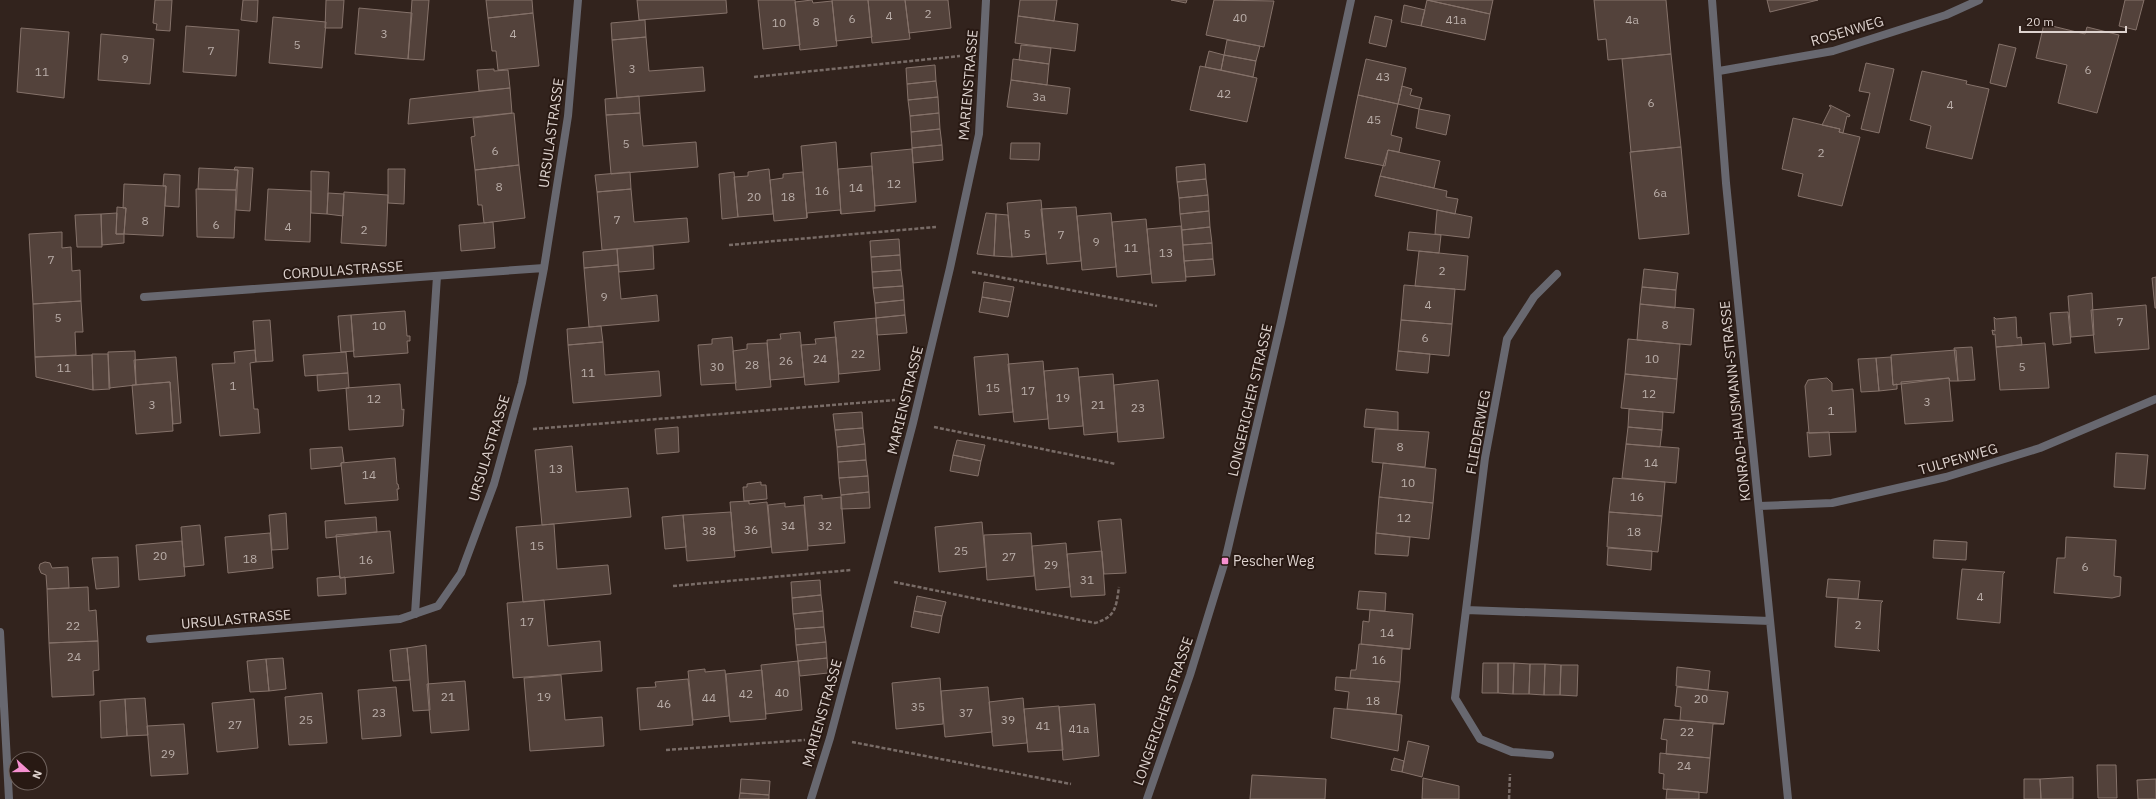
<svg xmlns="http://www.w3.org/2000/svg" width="2156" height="799" font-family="'IBM Plex Sans',sans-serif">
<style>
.building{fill:#53423b;stroke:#85726a}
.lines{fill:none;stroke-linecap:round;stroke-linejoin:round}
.path{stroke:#796c67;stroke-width:2.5;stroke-dasharray:4 2;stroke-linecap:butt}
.service{stroke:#686870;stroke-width:8}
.minor{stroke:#686870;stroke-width:8}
.tertiary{stroke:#686870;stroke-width:8}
.poi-dot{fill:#f690d0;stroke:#281913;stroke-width:1.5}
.labels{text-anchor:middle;stroke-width:4;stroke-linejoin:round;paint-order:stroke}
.number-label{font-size:12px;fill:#baaea9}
.street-label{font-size:14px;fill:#ddd2ce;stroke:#281913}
.poi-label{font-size:14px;fill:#ddd2ce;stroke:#281913;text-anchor:start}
</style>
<rect width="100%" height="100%" fill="#32231d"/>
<path class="building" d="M155,0h17l-2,31 -14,-1 1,-6 -4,-1z
M243,0h15l-1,22 -16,-2z
M326,0h18l-2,28h-17z
M412,0h17l-5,60 -16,-1z
M486,0h46l1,13 -45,5z
M637,0h89l1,13 -88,7z
M758,0h37l5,45 -37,4z
M812,0l1,3 19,-2 5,45 -37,4 -5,-48z
M868,0l4,37 -36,4 -4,-41z
M868,0h37l5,39 -38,4z
M905,0h43l3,28 -42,5z
M1020,0h37l-3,21 -36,-5z
M1171,0h16l-1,3z
M1214,0l60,1 -10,46 -58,-12z
M1427,0l63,14 -5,26 -64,-14z
M1427,0h66l-3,14z
M1594,0h72l5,54 -63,6 -2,-21 -8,1z
M1767,0h51l-48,12z
M2125,0h19l-8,30 -17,-4z
M1404,5l21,5 -4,16 -20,-4z
M359,8l53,5 -4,46 -53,-5z
M533,13l6,53 -41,4 -2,-19h-4l-4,-33z
M1018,16l60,8 -3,27 -60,-8z
M1375,16l17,4 -6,27 -17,-4z
M273,17l53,5 -4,46 -53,-5z
M645,20l1,17 -34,3 -1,-17z
M2044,24l41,10 2,-7 32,8 -22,78 -39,-10 9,-38 -31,-7z
M186,26l53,4 -3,46 -53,-4z
M21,28l48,4 -5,66 -47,-6z
M101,34l53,5 -4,45 -52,-4z
M646,37l3,34 54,-4 2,24 -88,7 -5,-58z
M1227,40l33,6 -4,15 -32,-6z
M1999,44l17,4 -10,39 -16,-4z
M1021,45l30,3 -2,16 -30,-4z
M1209,51l15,4 -3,15 -16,-3z
M1671,54l10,93 -50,5 -9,-93z
M1224,55l32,6 -3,16 -32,-7z
M1013,59l36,5 -2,21 -36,-5z
M1366,59l40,9 -8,36 -40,-9z
M1866,63l28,6 -15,64 -18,-4 9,-36 -11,-2z
M935,65l1,16 -29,3 -1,-16z
M1200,66l57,12 -10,44 -57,-12z
M494,69v2l14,-1 2,18 -31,3 -2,-21z
M1922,71l45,10 -1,3 23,5 -17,70 -46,-11 5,-22 -21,-6z
M1011,80l59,8 -3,26 -60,-7z
M936,81l2,16 -30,3 -1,-16z
M1402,86l10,3 -2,6 12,3 -3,11 -21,-5z
M510,88l2,25 -104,11 2,-25z
M1358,95l40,9 -7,31 11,3 -3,14 -11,-2 -3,16 -40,-8z
M639,96l1,17 -34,2 -1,-16z
M938,97l1,16 -29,3 -2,-16z
M1830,105l20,10 -1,2 -2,-1 -4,17 -4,-1 1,-3 -18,-4 9,-18 -2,-1z
M1419,109l31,6 -4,20 -30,-7z
M514,113l5,52 -44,5 -4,-33 4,-1 -2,-18z
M640,113l3,33 53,-4 2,25 -87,7 -5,-59z
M939,113l1,16 -29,3 -1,-16z
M1793,118l47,11 -1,3 21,5 -18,69 -44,-10 5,-22 -21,-5z
M940,129l2,16 -30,3 -1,-16z
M836,142l5,72 -1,-4 -33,3v5l-6,-72z
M1011,143h29l-1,17 -29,-1z
M942,145l1,15 -30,3 -1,-15z
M1681,147l8,87 -50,5 -9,-87z
M912,149l4,53 -41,4 -4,-53z
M1388,150l52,11 -6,27 -54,-12z
M1205,164l1,15 -29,3 -1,-15z
M519,165l6,53 -41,5 -2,-18h-4l-3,-35z
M872,166l3,45 -34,3 -3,-45z
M235,167l18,1 -3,43 -14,-1 2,-40h-4z
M199,168l39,2 -2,20 -38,-1z
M388,169h17l-1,35 -16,-1z
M769,169l4,45 -35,3 -4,-40 14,-1v-4z
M311,171l18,1 -2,42 -16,-1z
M630,172l1,17 -34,3 -2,-17z
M734,172l4,45 -16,2 -3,-45z
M803,172l4,46 -33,3 -4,-41 13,-2v-4z
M164,174l16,1 -1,32 -14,-1 1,-20h-3z
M1380,176l67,15 -1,6 12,2 -3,15 -80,-18z
M1206,179l2,16 -29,3 -2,-16z
M124,184l42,2 -3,50 -39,-2 2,-26h-3z
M196,189l40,1 -2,48 -37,-1z
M268,189l43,2 -1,51 -45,-2z
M631,189l3,33 53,-4 2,24 -87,8 -5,-58z
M344,192l44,3 -2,51 -45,-3z
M328,193l16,1 -1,22 -16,-2z
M1208,195l1,16 -29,3 -1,-16z
M1041,200l5,54 -34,3 -5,-54z
M117,207l9,1 -2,26h-8z
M1076,207l5,54 -34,3 -6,-55z
M1437,210l35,7 -3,21 -34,-4z
M1209,211l1,16 -28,3 -2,-16z
M117,213l-1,21h8v9l-22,2 -1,-31z
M986,213l10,1 -2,42 -17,-2z
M1111,213l5,54 -34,3 -5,-54z
M101,214l1,33h-25l-2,-32z
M996,214l12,1 4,42 -18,-1z
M1146,219l5,55 -34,3 -5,-55z
M493,222l2,26 -34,3 -2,-26z
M1181,226l5,55 -34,2 -5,-54z
M1210,227l2,16 -29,2 -1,-15z
M62,232v16l9,-1 1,24 8,-1 1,31 -48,3 -4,-70z
M1409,232l32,3 -2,18 -32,-3z
M899,239l1,16 -29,2 -1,-16z
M1212,243l1,16 -29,2 -1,-16z
M653,246l1,23 -35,3 -2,-23z
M617,249l1,16 -34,3 -1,-16z
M1419,251l49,5 -3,34 -50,-4z
M900,255l1,15 -29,2 -1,-15z
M1213,259l2,16 -29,2 -2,-16z
M618,265l3,34 36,-4 2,26 -70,6 -5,-59z
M1644,269l34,4 -2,17 -34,-3z
M901,270l2,16 -30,2 -1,-16z
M2156,277v31h-1l-3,-30z
M984,282l30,5 -3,15 -29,-5z
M1404,285l51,4 -3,35 -51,-4z
M903,286l1,14 -29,3 -2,-15z
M1642,287l34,3 -1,18 -35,-4z
M2092,293l2,42 -23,2 -3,-41z
M982,297l29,5 -3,15 -29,-5z
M904,300l1,15 -29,3 -1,-15z
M81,301l2,31h-8l1,23 -41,2 -2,-53z
M1640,304l54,5 -3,36 -54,-5z
M2146,305l3,44 -54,4 -4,-43z
M405,311l2,25h3v5h-3l1,12 -54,4 -3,-42z
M2068,312l3,31 -18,2 -3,-32z
M351,315l3,36 -13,1 -3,-36z
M905,315l2,18 -30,2 -1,-17z
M1994,317l2,2 20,-2 1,21 4,-1 1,8 -26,2 -1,-13 -2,1 -1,-5 3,1z
M876,318l4,52 -41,4 -5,-52z
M270,320l3,41 -17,1 -3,-41z
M1401,320l51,4 -3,32 -51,-5z
M601,326l2,16 -35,3 -1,-16z
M800,332l4,45 -34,3 -3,-40 14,-1 -1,-5z
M732,337l4,46 -35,2 -3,-40 14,-1v-5z
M836,337l3,45 -34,3 -4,-40 15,-1 -1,-5z
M1628,339l52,5 -3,35 -52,-5z
M603,342l2,33 54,-4 2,25 -88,7 -5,-58z
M767,343l4,44 -35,3 -3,-39 14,-2v-5z
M2045,343l4,45 -49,2 -4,-43z
M1972,347l3,33 -17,1 -4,-33z
M255,350l1,12 -6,1 4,46h4l2,24 -40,3 -8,-72 23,-1 -1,-11z
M1956,350l2,31h-8l-1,-3 -56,7 -2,-30z
M135,351l1,34 -27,3 -1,-36z
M1398,351l32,3 -2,19 -32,-3z
M346,352l2,21 -43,3 -2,-21z
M92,354h16l2,35 -17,1z
M1008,354l5,58 -34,3 -5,-58z
M92,355l1,35 -57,-13 -1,-20z
M176,357l5,66 -8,1 -3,-42 -34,3 -2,-25z
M1891,357l2,28 4,-1v5l-18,2 -3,-33z
M1876,358l3,33 -18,1 -3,-33z
M1043,361l5,58 -34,3 -6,-58z
M1078,368l5,58 -34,3 -5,-58z
M348,373l1,15 -31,3 -1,-16z
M1113,374l4,58 -33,3 -5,-58z
M1625,374l52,5 -3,34 -53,-5z
M1827,378l5,5v8l21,-2 3,43 -47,1 -4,-47 3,-6z
M1949,378l4,43 -48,3 -4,-42z
M1158,380l6,58 -46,4 -4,-57z
M170,382l3,49 -37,3 -4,-49z
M400,384l2,26 2,-1 -1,17 -54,4 -3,-42z
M1366,409l32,3v18l-34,-3z
M1629,409l34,3 -1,18 -34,-3z
M862,412l1,16 -28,2 -2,-16z
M678,427l1,25 -22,2 -2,-25z
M1628,427l34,3 -2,17 -34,-3z
M863,428l2,16 -28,3 -2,-17z
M1375,429l54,3 -4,35 -53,-5z
M1807,432l2,1 20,-1 2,23 -22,2z
M957,440l28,5 -4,16 -28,-6z
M865,444l1,16 -28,2 -1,-15z
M1626,444l53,4 -3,35 -54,-5z
M572,446l4,46 52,-4 3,29 -89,8 -7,-75z
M342,447l2,15 -3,1v3l-30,3 -1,-20z
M2116,453l32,2 -3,34 -31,-2z
M953,455l28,6 -3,15 -28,-5z
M395,458l2,26h1l1,5h-2l1,11 -53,4 -4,-41z
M866,460l2,16 -29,2 -1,-16z
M1383,463l53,6 -3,34 -54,-6z
M868,476l1,16 -28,3 -2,-17z
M1613,478l52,4 -3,34 -53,-4z
M761,482v3h5l1,14 -23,2 -1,-14h4v-3z
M869,492l1,16 -29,1v-14z
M822,495v4l19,-2 4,46 -37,3 -4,-49z
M1379,497l54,6 -4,36 -53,-6z
M749,501v3l18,-2 4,45 -37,4 -4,-49z
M785,503v4l19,-2 4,45 -36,3 -4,-48z
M731,512l4,45 -48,4 -4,-46z
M1609,512l53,4 -4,36 -51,-5z
M286,513l2,36 -16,1 -3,-35z
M683,515l3,32 -21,2 -3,-32z
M376,517l1,15 -51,6 -1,-17z
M1121,519l5,54 -22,1 -6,-53z
M982,522l4,45 -47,5 -4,-45z
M554,524l3,45 51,-4 3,29 -88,8 -7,-75z
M200,525l4,40 -20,2 -3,-40z
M390,531l4,42 -54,5 -4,-43z
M270,533l3,35 -45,5 -3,-36z
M1031,533l3,43 -47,4 -3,-45z
M1376,533l34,4 -2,19 -33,-2z
M2066,537l50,3 -2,36 7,1 -1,19 -8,2 -58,-5 3,-35h8z
M1934,540l33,2 -1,18 -33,-2z
M182,541l3,35 -46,4 -3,-35z
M1066,543l4,44 -34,3 -4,-44z
M1608,548l44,3 -1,19 -44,-5z
M1102,551l3,44 -34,2 -4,-43z
M118,557l1,30 -23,2 -4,-31z
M45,562l5,1 2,5 16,-1 1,21 -22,1 -1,-14 -5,-2 -2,-5 1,-4z
M1962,569l43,3 -2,2 -3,49 -43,-4z
M340,576v2l5,-1 1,17 -28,2 -1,-18z
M1828,579l32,2 -2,18 -32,-2z
M820,580l1,15 -29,3 -1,-16z
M88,587l1,24 7,-1 2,31 -49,2 -2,-54z
M1359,591l27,2 -1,18 -28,-2z
M821,595l2,16 -30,3 -1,-16z
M917,596l29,6 -4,14 -28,-5z
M1838,598l45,3 -2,2 -3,46 2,2 -45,-4z
M544,600l4,46 52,-5 2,30 -89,7 -6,-75z
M1370,610l43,4 -3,35 -49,-5 2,-23 6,1z
M823,611l1,16 -29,2 -2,-15z
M914,611l28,5 -3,17 -28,-6z
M824,627l2,15 -30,3 -1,-16z
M98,641l1,29 -6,1 1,24 -42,2 -3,-54z
M826,642l1,16 -29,3 -2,-16z
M1359,644l51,5h-8l-2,33 -50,-4 1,-8h5z
M426,645l4,65 -17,1 -6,-63z
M407,648l3,32 -17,1 -3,-31z
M283,658l3,31 -17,2 -3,-32z
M827,658l1,15 -28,3 -2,-15z
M266,659l3,32 -19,1 -3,-31z
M798,661l4,49 -36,4 -5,-49z
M1483,663h15v30h-16z
M1498,663h16l-1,31 -15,-1z
M1514,663l16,1 -1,30h-16z
M1530,664h15l-1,31 -15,-1z
M1545,664l16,1 -1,30h-16z
M1561,665h17l-1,31 -17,-1z
M1677,667l33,4 -2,19 -32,-4z
M705,669v3l20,-2 4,46 -36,4 -5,-49z
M762,670l4,49 -36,3 -4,-48z
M561,675l4,45 37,-3 2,29 -74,5 -6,-73z
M1336,677l64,5 -4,32 -49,-5 2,-17 -14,-2z
M940,678l3,46 -47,5 -4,-46z
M688,679l5,46 -53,5 -3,-42 19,-1 -1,-5z
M465,681l4,49 -38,3 -4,-49z
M396,687l5,49 -39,3 -4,-49z
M988,687l4,45 -47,5 -4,-46z
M1677,687l51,5 -4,32 -44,-4 1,-13 -6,-1z
M322,693l5,50 -38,2 -4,-48z
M145,698l3,37 -21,1 -2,-37z
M1023,698l4,45 -34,3 -4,-44z
M125,699l2,37 -26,2 -1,-37z
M254,699l4,49 -41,4 -5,-49z
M1095,704l4,52 -36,4 -4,-53z
M1059,706l4,44 -35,2 -4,-43z
M1334,708l68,7 -4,36 -67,-13z
M1664,719l60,5h-11l-3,34 -44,-4 1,-14 -6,-1z
M184,724l4,50 -37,2 -4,-50z
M1408,741l21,5 -7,31 -20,-5z
M1660,753l50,5 -3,35 -44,-4 1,-15 -5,-1z
M1394,758l10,3 -2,11 -11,-2z
M2097,765h19l1,33h-19z
M1252,775l74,4 -1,20h-75z
M2073,777v22h-32l-1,-20z
M1423,778l36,8v13h-37z
M741,779l29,2 -1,14 -29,-2z
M2024,779h16l1,20h-17z
M2156,779v20h-18l-1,-19z
M1667,789l32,3v7h-33z
M740,793l29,2v4h-30z"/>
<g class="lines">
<path class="path" d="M754,77l206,-21
M729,245l207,-18
M972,272l185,34
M934,427l182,37
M533,429l362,-29
M894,582l201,41c21,-6 21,-16 24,-36
M673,586l178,-16
M852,742l219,42
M666,750l139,-10
M1509,799l1,-25"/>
<path class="service" d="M415,614l22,-338"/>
<path class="minor" d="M1712,0l14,183 62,616
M1719,71l114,-20 113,-36 33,-15
M144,297l400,-29
M1759,506l73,-3 114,-26 94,-29 116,-49
M1466,610l304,11
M0,632l9,167
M150,639l250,-20 38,-13 23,-33 33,-89 28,-101 22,-115 24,-152 10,-116
M1550,755l-38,-3 -32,-13 -25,-41 30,-240 22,-119 27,-42 23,-23
M811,799l19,-61 45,-170 38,-145 37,-155 29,-134 7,-134"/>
<path class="tertiary" d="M1147,799l43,-124 35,-114 56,-239 70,-322"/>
</g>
<rect class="poi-dot" x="1221" y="557" width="8" height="8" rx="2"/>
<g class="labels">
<g class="number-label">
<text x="928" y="18">2</text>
<text x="889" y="20">4</text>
<text x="1240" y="22">40</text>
<text x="852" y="23">6</text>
<text x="1456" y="24">41a</text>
<text x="1632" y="24">4a</text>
<text x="816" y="26">8</text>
<text x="779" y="27">10</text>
<text x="384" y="38">3</text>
<text x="513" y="38">4</text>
<text x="297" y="49">5</text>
<text x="211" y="55">7</text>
<text x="125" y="63">9</text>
<text x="632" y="73">3</text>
<text x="2088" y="74">6</text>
<text x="42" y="76">11</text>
<text x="1383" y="81">43</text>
<text x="1224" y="98">42</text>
<text x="1039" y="101">3a</text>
<text x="1651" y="107">6</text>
<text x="1950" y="109">4</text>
<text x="1374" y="124">45</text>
<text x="626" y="148">5</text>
<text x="495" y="155">6</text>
<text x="1821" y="157">2</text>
<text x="894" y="188">12</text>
<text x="499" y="191">8</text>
<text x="856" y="192">14</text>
<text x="822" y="195">16</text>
<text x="1660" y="197">6a</text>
<text x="754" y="201">20</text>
<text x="788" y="201">18</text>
<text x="617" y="224">7</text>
<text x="145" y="225">8</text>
<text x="216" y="229">6</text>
<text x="288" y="231">4</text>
<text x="364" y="234">2</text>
<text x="1027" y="238">5</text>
<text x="1061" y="239">7</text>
<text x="1096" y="246">9</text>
<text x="1131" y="252">11</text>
<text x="1166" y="257">13</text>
<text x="51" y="264">7</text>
<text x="1442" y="275">2</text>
<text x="604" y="301">9</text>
<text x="1428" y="309">4</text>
<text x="58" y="322">5</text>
<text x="2120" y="326">7</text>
<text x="1665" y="329">8</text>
<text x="379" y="330">10</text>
<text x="1425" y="342">6</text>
<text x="858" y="358">22</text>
<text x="820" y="363">24</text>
<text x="1652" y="363">10</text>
<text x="786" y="365">26</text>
<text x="752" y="369">28</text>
<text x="717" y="371">30</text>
<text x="2022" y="371">5</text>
<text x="64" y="372">11</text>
<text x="588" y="377">11</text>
<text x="233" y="390">1</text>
<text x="993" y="392">15</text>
<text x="1028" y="395">17</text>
<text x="1649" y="398">12</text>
<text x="1063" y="402">19</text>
<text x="374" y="403">12</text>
<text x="1927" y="406">3</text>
<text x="152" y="409">3</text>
<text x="1098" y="409">21</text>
<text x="1138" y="412">23</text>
<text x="1831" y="415">1</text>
<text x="1400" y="451">8</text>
<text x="1651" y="467">14</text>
<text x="556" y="473">13</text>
<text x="369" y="479">14</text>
<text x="1408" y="487">10</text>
<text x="1637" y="501">16</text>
<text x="1404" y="522">12</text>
<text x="788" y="530">34</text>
<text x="825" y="530">32</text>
<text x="751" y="534">36</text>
<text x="709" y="535">38</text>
<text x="1634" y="536">18</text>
<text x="537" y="550">15</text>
<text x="961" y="555">25</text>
<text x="160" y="560">20</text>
<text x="1009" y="561">27</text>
<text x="250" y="563">18</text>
<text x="366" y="564">16</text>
<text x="1051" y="569">29</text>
<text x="2085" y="571">6</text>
<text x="1087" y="584">31</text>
<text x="1980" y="601">4</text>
<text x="527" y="626">17</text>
<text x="1858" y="629">2</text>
<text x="73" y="630">22</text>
<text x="1387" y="637">14</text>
<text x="74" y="661">24</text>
<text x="1379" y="664">16</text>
<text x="782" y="697">40</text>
<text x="746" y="698">42</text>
<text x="448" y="701">21</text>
<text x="544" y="701">19</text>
<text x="709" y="702">44</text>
<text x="1701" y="703">20</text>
<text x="1373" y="705">18</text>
<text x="664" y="708">46</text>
<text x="918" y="711">35</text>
<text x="379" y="717">23</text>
<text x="966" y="717">37</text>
<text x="306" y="724">25</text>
<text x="1008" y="724">39</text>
<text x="235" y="729">27</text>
<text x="1043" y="730">41</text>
<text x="1079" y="733">41a</text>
<text x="1687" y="736">22</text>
<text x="168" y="758">29</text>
<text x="1684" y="770">24</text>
</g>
<g class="street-label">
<text transform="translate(1847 31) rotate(-16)" y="5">ROSENWEG</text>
<text transform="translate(968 85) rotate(-85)" y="5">MARIENSTRASSE</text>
<text transform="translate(551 133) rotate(-82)" y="5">URSULASTRASSE</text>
<text transform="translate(343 270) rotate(-4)" y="5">CORDULASTRASSE</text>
<text transform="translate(905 400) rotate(-76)" y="5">MARIENSTRASSE</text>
<text transform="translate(1250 400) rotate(-77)" y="5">LONGERICHER STRASSE</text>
<text transform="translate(1735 401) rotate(-96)" y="5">KONRAD-HAUSMANN-STRASSE</text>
<text transform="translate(1478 432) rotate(-80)" y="5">FLIEDERWEG</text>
<text transform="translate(489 448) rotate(-73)" y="5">URSULASTRASSE</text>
<text transform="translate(1958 459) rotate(-16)" y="5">TULPENWEG</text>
<text transform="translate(236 619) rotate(-5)" y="5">URSULASTRASSE</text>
<text transform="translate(1163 711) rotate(-71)" y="5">LONGERICHER STRASSE</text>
<text transform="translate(822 713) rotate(-74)" y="5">MARIENSTRASSE</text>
</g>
<g class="poi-label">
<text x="1233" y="566">Pescher Weg</text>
</g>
</g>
<g transform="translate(28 771) rotate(111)"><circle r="19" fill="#281913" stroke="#70635e"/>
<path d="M0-3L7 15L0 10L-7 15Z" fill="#f690d0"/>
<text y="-6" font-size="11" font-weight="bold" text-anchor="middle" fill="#ddd2ce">N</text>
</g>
<path d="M2020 26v6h106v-6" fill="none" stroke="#ddd2ce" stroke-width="2"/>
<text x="2026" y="26" font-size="12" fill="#ddd2ce" stroke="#281913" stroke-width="3" paint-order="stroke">20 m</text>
</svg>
